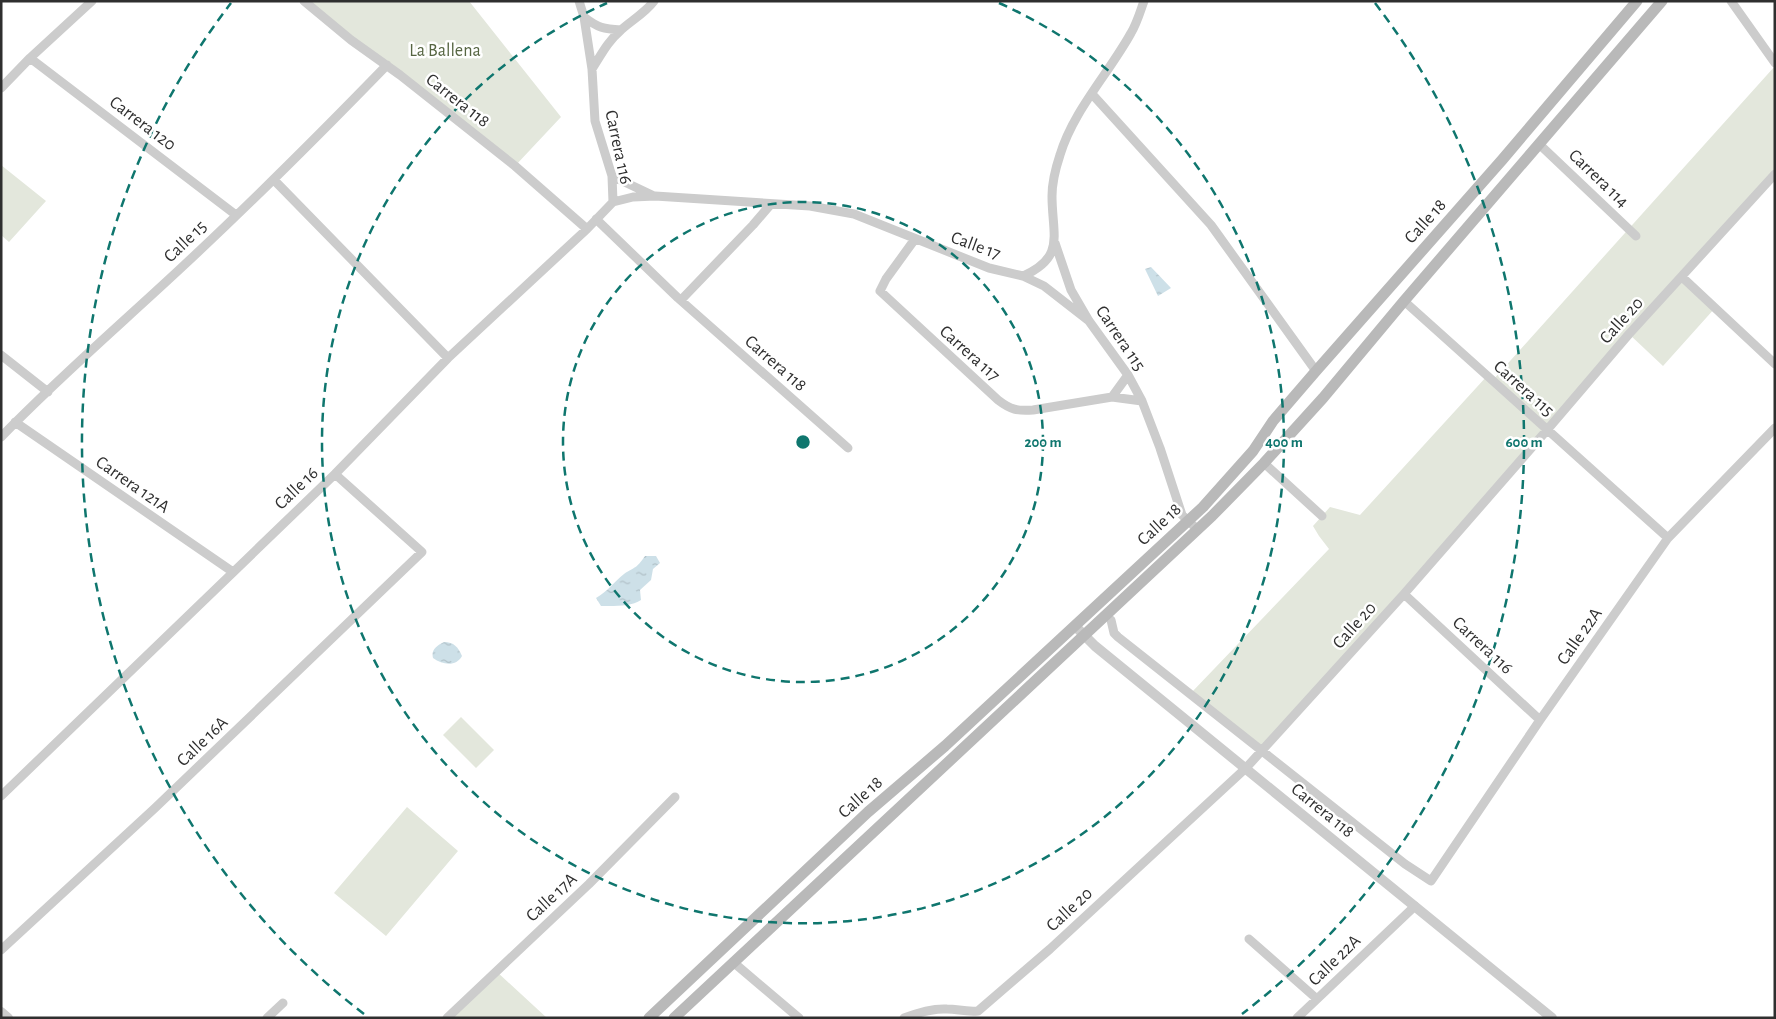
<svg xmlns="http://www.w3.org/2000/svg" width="1776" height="1019" font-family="'Alegreya Sans',sans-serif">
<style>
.green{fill:#e3e7dc}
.water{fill:url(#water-ripples)}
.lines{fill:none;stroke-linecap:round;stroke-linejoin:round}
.minor{stroke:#ccc;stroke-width:9}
.tertiary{stroke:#ccc;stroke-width:10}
.secondary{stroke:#b9b9b9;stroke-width:11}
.ring{fill:none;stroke:#0f766e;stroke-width:2.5;stroke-dasharray:9 6}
.labels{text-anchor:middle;stroke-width:5;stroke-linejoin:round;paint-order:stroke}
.park-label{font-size:18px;fill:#566542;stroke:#fff}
.street-label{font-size:18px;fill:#2f2f2f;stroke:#fff}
.centre{fill:#0f766e;stroke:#fff;stroke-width:2.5}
.ring-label{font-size:15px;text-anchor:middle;font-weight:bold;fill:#0f766e;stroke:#fff;stroke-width:5;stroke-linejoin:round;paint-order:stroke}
</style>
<defs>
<pattern id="water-ripples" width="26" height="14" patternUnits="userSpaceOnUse" patternTransform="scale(1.25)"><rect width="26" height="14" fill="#cde0e8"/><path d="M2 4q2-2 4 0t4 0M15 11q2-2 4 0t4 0" fill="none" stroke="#b0c0c7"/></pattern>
</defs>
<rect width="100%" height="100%" fill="#fff"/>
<path class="green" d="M304,1h165l92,116 -46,49z
M1775,66v108l-93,103 33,31 -52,58 -34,-32 -367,417 -71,-58 138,-144 -10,-13 -6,-10 17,-19 30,8 127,-139 5,5z
M1,165l45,36 -37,41 -8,-7z
M461,717l33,33 -18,18 -33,-33z
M407,807l51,44 -72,85 -52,-43z
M496,971l51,47h-100z"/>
<path class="water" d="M1151,267l20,21 -13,8 -13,-27z
M645,556h11l4,7 -7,6 -2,11 -11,10 1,10c-10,7 -28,6 -40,6l-5,-8c11,-6 18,-16 28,-24 12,-8 12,-5 21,-18z
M444,642c10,0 14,5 18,14 -6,11 -19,9 -29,2 -2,-8 3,-12 11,-16z"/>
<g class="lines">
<path class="minor" d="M304,1l47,39 49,35 115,91 72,63
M579,1l5,16 8,52 3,52 17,55 1,26
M1731,1l44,62
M584,17c14,11 20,12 37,13
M30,58l206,157
M592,69c9,-14 16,-28 29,-39 11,-10 24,-17 33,-29
M1,88l29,-30 62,-57
M1092,94l119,131 105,146
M1539,144l97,92
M612,176l42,20
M274,180l174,178
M613,202l20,-5 22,-1 155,10 44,8 135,54 34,8 21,10 45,35
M596,219l82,79 170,150
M915,239l-29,40 -6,12 118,109c13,10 19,11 35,10l79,-13 30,4
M1055,243l16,47 18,31 39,54 14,26 18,47 22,67 16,15
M1023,276c43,-19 29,-41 29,-80 0,-13 4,-29 8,-41 13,-44 49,-82 71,-122 6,-10 9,-21 13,-32
M1682,277l93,87
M681,300l72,-75 18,-21
M1404,301l264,237
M1,355l47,37
M1112,397l16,-22
M15,422l218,150
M1,437c58,-60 120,-113 180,-169 71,-66 139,-134 206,-203
M1264,463l58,53
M1404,594l136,126
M1111,620l3,13 4,4 287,227 26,17 109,-161 128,-182 107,-110
M1,796l334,-322 113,-116 139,-129 26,-27
M1249,939l68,60
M1,950l154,-142 267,-256 -87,-78
M733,962l66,56
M267,1018l16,-15
M447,1018l142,-134 86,-87
M904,1018c13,-5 28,-10 43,-9 11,0 17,3 31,2l72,-62 196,-181 158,-174 143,-164 82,-96 146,-160
M1297,1018l118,-112"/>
<path class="tertiary" d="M1075,626l20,20 457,372
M1,1012l7,6"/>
<path class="secondary" d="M649,1018l219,-206 77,-66 258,-239 50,-56 20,-30 43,-50 186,-211 135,-159
M674,1018l538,-502 52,-53 59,-65 81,-97 258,-300"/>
</g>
<g class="ring">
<circle cx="803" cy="442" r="240"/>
<path d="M999 3A481 481 0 1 1 607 3"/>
<path d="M364 1014A721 721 0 0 1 231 3M1375 3A721 721 0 0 1 1242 1014"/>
</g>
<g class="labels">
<g class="park-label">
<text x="445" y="56">La Ballena</text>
</g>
<g class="street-label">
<text transform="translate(458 100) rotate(38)" y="6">Carrera 118</text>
<text transform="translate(143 123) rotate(37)" y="6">Carrera 120</text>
<text transform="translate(619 147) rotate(78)" y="6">Carrera 116</text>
<text transform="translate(1599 178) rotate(44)" y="6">Carrera 114</text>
<text transform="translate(1425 221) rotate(-48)" y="6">Calle 18</text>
<text transform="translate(185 241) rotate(-44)" y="6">Calle 15</text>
<text transform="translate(976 245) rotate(20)" y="6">Calle 17</text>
<text transform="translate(1621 320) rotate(-48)" y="6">Calle 20</text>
<text transform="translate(1121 338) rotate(56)" y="6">Carrera 115</text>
<text transform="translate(970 353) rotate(42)" y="6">Carrera 117</text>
<text transform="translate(776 363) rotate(41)" y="6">Carrera 118</text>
<text transform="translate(1524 388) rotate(42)" y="6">Carrera 115</text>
<text transform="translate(133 484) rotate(35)" y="6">Carrera 121A</text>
<text transform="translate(296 488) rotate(-44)" y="6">Calle 16</text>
<text transform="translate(1159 524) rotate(-43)" y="6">Calle 18</text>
<text transform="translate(1354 625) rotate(-48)" y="6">Calle 20</text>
<text transform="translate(1579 636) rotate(-55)" y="6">Calle 22A</text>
<text transform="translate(1483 645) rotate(43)" y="6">Carrera 116</text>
<text transform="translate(202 741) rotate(-44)" y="6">Calle 16A</text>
<text transform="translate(860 797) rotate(-42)" y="6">Calle 18</text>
<text transform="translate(1323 810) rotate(39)" y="6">Carrera 118</text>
<text transform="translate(551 897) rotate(-43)" y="6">Calle 17A</text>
<text transform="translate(1069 909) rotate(-43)" y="6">Calle 20</text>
<text transform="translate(1334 960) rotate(-44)" y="6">Calle 22A</text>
</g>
</g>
<circle cx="803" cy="442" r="8" class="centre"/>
<g class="ring-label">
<text x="1043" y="447">200 m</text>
<text x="1284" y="447">400 m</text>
<text x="1524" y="447">600 m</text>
</g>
<rect width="1776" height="1019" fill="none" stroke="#2f2f2f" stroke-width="5"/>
</svg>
